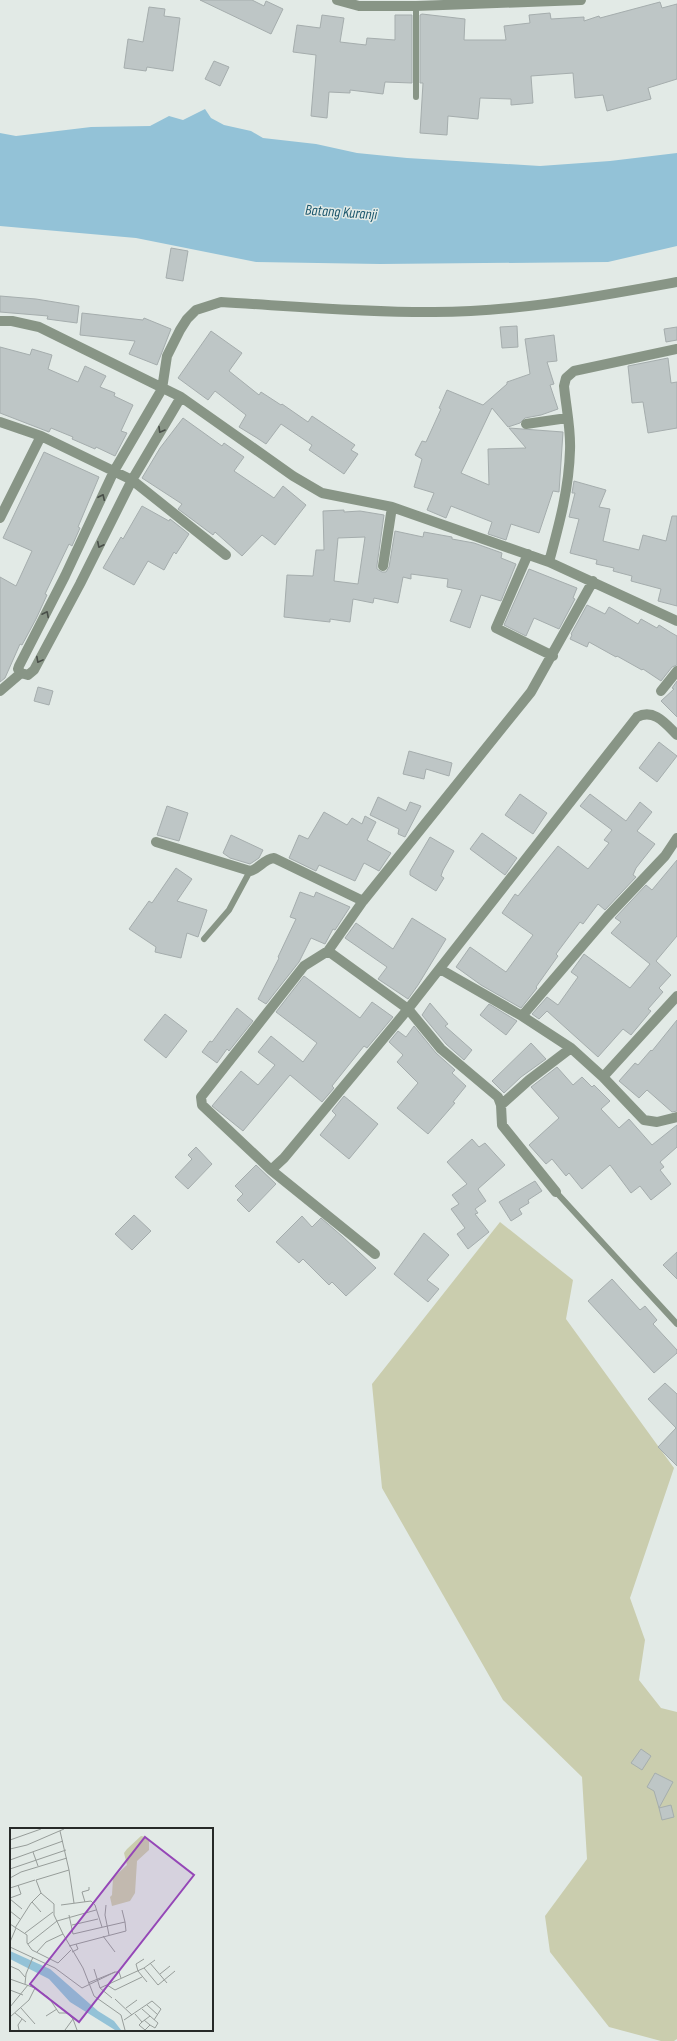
<svg xmlns="http://www.w3.org/2000/svg" width="677" height="2041" font-family="'Sofia Sans Condensed',sans-serif">
<style>
.green{fill:#cacdae}
.water{fill:#93c2d7}
.building{fill:#bec6c6;stroke:#a5adad;fill-rule:evenodd}
.lines{fill:none;stroke-linecap:round;stroke-linejoin:round}
.service{stroke:#889586;stroke-width:6}
.minor{stroke:#889586;stroke-width:10}
.oneway{stroke:#494f49}
.labels{text-anchor:middle;stroke-width:3;stroke-linejoin:round;paint-order:stroke}
.water-label{font-size:15px;font-style:italic;fill:#19556b;stroke:#e2eae6}
.inset-road{fill:none;stroke:#979d9a;stroke-width:1}
.view{fill:#9547b7;fill-opacity:0.15;stroke:#9547b7;stroke-width:2}
.inset-edge{fill:none;stroke:#272a28;stroke-width:2}
</style>
<rect width="100%" height="100%" fill="#e2eae6"/>
<path class="green" d="M500,1222l73,58 -7,39 108,149 -44,130 15,42 -6,40 22,28 16,4v327l-3,2h-13l-52,-14 -59,-75 -5,-36 42,-57 -5,-82 -79,-77 -121,-212 -10,-104z"/>
<path class="water" d="M205,109l6,9 13,7 27,6 12,7 53,6 41,9 50,5 133,8 70,-5 67,-8v93l-69,16 -228,2 -124,-2 -120,-24 -136,-12v-93l16,3 75,-9 59,-1 19,-10 14,4z"/>
<path class="building" d="M200,0h52l12,6 2,-5 17,8 -12,25z
M660,2l2,6 15,-4v75l-29,9 3,11 -44,12 -4,-16 -28,3 -2,-25 -42,3 2,27 -22,2v-6l-31,-1 -2,21 -30,-3 -1,19 -27,-2 3,-50h-3v-68l2,-1 43,5 -1,21h42l-2,-14 26,-3 -1,-8 21,-2 1,6 33,-2v4l15,-5 1,2z
M149,7l16,2 -1,7 16,2 -7,53 -26,-4 -1,4 -22,-3 4,-29 15,3z
M322,15l22,3 -4,24 26,3 1,-7 28,2v-25h17v68l-27,-1 -2,12 -33,-4v3l-21,-1 -2,26 -16,-2 5,-61 -23,-3 4,-27 23,3z
M214,61l15,6 -9,19 -15,-7z
M171,248l17,3 -5,30 -17,-3z
M0,296l36,3 43,7 -2,17 -30,-4 1,-3 -48,-4z
M82,313l61,7 1,-2 27,11 -14,36 -28,-11 6,-13 -55,-6z
M517,326l1,21 -16,1 -2,-21z
M677,327v13l-11,2 -2,-13z
M211,331l31,22 -13,18 30,24 2,-3 20,13 1,-1 26,18 4,-6 43,29 -4,5 7,4 -14,20 -35,-24 3,-5 -31,-21 -15,20 -9,-6 -18,-11 7,-12 -31,-24 -7,9 -30,-22z
M554,335l3,26 -10,1 7,22 -4,1 8,24 -17,6 -16,3 -5,5 -12,4 -16,-19 -31,65 28,12 -1,-36 38,-1 -17,-20 54,4 -4,60 -6,-1 -14,42 -28,-9 -5,16 -18,-6 4,-12 -41,-16 -5,12 -19,-8 7,-17 -20,-6 8,-28 -7,-4 7,-14 4,1 15,-33 -2,-1 8,-18 36,15 24,-21v-2l23,-8 -5,-35z
M0,347l30,8 2,-6 20,6 -4,14 30,13 7,-16 21,10 -6,11 15,6 -1,3 19,9 -12,26 6,2 -12,23 -19,-9 -1,2 -23,-10 1,-2 -22,-9 -2,4 -49,-19z
M668,358l3,25 6,-1v46l-29,5 -5,-31 -11,1 -4,-37z
M183,418l39,28 2,-3 20,14 -10,14 40,27 9,-12 23,19 -31,40 -13,-10 -20,21 -27,-24 -2,3 -35,-26 4,-5 -40,-26 18,-30z
M44,452l55,25 -21,50 2,1 -8,18 -3,-2 -24,50 2,1 -11,24 -14,26 -2,-1 -15,34 -5,4v-105l16,9 16,-35 -29,-13z
M574,481l32,9 -7,17 11,2 -7,32 36,9 4,-15 23,6 6,-25h5v90l-19,-5 3,-12 -30,-8 1,-5 -19,-5 1,-3 -18,-4 1,-4 -27,-7 9,-34 -10,-2 6,-24h-3z
M142,506l27,15 1,-2 19,15 -13,20 -2,-2 -10,18 -16,-9 -14,24 -31,-17 18,-31 2,2z
M344,510v2l16,-1 24,4 -7,50v4l5,3h4l3,-5 6,-36 28,6 1,-5 28,5v2l22,4 28,10 -1,5 15,6 -15,37 -20,-6 -11,33 -20,-7 12,-31 -15,-3 1,-8 -37,-5v5l-8,-2 -5,26 -24,-5 -1,5 -20,-4 -3,23 -20,-3v3l-46,-5 3,-42 26,1 3,-26h8l-1,-39zM365,537l-7,47 -24,-3 4,-43z
M529,569l48,19 -4,10 2,1 -16,30 -25,-11 -8,18 -22,-11z
M587,605l18,9 4,-7 29,17 3,-5 16,9 2,-3 11,7 7,4v29l-5,2 -11,14 -18,-12 -1,1 -25,-14 -1,1 -27,-15 -2,5 -17,-8 2,-4 -1,-1z
M677,681v36l-16,-16 13,-12 -2,-1z
M38,687l15,4 -4,14 -15,-4z
M659,742l18,14 -20,26 -18,-14z
M409,751l43,12 -3,13 -23,-7 -2,10 -21,-5z
M520,794l27,19 -14,21 -28,-19z
M590,794l36,27 14,-19 12,10 -15,19 18,13 -19,24 -3,7 3,2 -31,33 -7,-6 -15,20 -3,-2 -24,32 2,2 -22,31 1,1 -16,20 -40,-23 -25,-18 14,-20 36,25 27,-37 -31,-22 13,-19 3,2 40,-50 30,23 21,-26 -5,-3 8,-10 -32,-24z
M378,797l28,14 4,-9 11,4 -16,31 -7,-3 1,-5 -29,-14z
M167,806l21,7 -9,28 -22,-6z
M324,812l23,13 5,-7 10,6 3,-8 11,6 -9,18 24,13 -12,18 -15,-8 -9,18 -36,-16 -3,6 -27,-13 10,-23 9,4z
M482,833l35,25 -12,17 -35,-26z
M231,835l32,15 -4,8 -9,6 -20,-6 -7,-5z
M430,837l24,14 -11,19 -2,6 3,2 -8,13 -26,-16v-4z
M677,860v76l-21,25 15,14 -12,13 4,4 -15,17 3,2 -20,24 -8,-6 -25,28 -51,-46 -8,8 -7,-5 15,-17 11,8 20,-28 -7,-5 13,-18 46,34 20,-24 -39,-31 10,-11 -6,-4 31,-33 6,5z
M176,868l16,11 -15,22 30,9 -9,27 -11,-4 -6,25 -26,-6 1,-5 -27,-18 20,-28 3,2z
M300,892l14,5 2,-5 34,15 -15,23 -2,-1 -8,15 -14,-6 -12,24 -33,42 -8,-5 21,-41 -1,-1 18,-38 -6,-2z
M412,918l34,21 -28,46 -10,14 -30,-20 9,-12 -42,-29 11,-15 37,26z
M304,976l56,42 12,-16 21,15 -26,31 -3,-2 -32,40 2,2 -12,14 -32,-27 -47,56 -31,-25 29,-35 17,14 17,-20 -17,-13 13,-16 32,26 14,-19 -41,-31z
M430,1003l18,21 -3,2 27,24 -8,10 -18,-16 -24,-29z
M489,1004l28,17 -11,14 -26,-20z
M237,1008l16,13 -24,30 -2,-2 -10,14 -15,-11 8,-11 2,1z
M165,1014l22,17 -21,27 -22,-18z
M677,1020v91l-5,1 -25,-22 -8,8 -20,-17 16,-18 3,2 13,-15 1,1z
M414,1026l22,27 19,17 -3,3 14,13 -13,16 2,1 -27,31 -31,-26 21,-25 -21,-21 6,-7 -14,-13 9,-11 8,6z
M531,1043l15,16 -25,18 -17,16 -12,-12z
M557,1067l16,18 9,-8 10,10 2,-2 16,16 -9,8 18,19 10,-9 23,26 25,-20v22l-17,15 4,5 -4,3 11,14 -20,16 -11,-14 -9,7 -21,-28 -28,24 -13,-16 -3,3 -14,-17 -6,5 -17,-19 30,-27 -28,-31z
M344,1096l34,28 -29,35 -29,-24 16,-20 -4,-4z
M472,1139l7,8 6,-4 20,22 -27,24 8,12 -11,8 3,4 -3,1 14,18 -21,17 -11,-15 8,-6 -14,-19 8,-5 -7,-9 15,-11 -20,-22z
M196,1147l16,17 -24,25 -13,-12 17,-18 -4,-4z
M256,1165l20,19 -27,28 -12,-12 6,-6 -8,-8z
M535,1181l7,10 -14,9 1,3 -10,6 3,5 -11,7 -12,-19z
M134,1215l17,16 -19,19 -17,-16z
M302,1216l10,11 9,-9 21,18 34,32 -30,28 -14,-14 -3,3 -26,-26 -4,4 -23,-21z
M424,1233l25,22 -22,25 12,9 -11,13 -34,-28z
M677,1252v27l-14,-14z
M612,1279l28,31 5,-4 12,14 -4,4 24,26v3l-23,20 -66,-72z
M665,1383l12,11v72l-19,-19 18,-19 -28,-29z
M641,1749l10,7 -9,14 -11,-7z
M655,1773l18,9 -14,26 -5,-17 -7,-4z
M671,1805l3,12 -12,3 -3,-12z"/>
<g class="lines">
<path class="service" d="M416,6v91
M204,939l25,-29 21,-39
M556,1192l121,132"/>
<path class="minor" d="M337,0l22,6h57l165,-6
M0,321h12l27,6 142,70 112,79 29,17 70,14 157,55 128,59
M181,397l-49,83 -52,104 -46,86 -6,5 -7,-2 -3,-4 1,-3 46,-90 49,-105 48,-82 5,-33 13,-26 7,-11 9,-9 25,-8c68,4 137,10 206,10 84,1 168,-15 250,-30
M0,422l41,14 91,44 94,75
M526,424l41,-6
M0,518l41,-82
M528,554l-32,74 57,28
M549,562c10,-37 20,-73 21,-112 1,-21 -4,-43 -6,-64l2,-8 8,-7 103,-22
M383,566l9,-59
M0,691l21,-18
M661,691l16,-20
M156,842l94,29c9,-2 14,-12 24,-13l89,43
M328,951l80,58 33,40 57,48 3,8 1,20 54,67
M440,969l82,47 49,32 32,29 41,43 13,2 20,-5
M522,1016l85,-99 58,-61 12,-18
M603,1077l74,-81
M501,1105l28,-25 42,-32
M271,1170l-69,-65 -1,-8 103,-131 24,-15 35,-50 168,-209 62,-111
M375,1254l-104,-84 13,-12 124,-149 229,-292c17,-9 29,7 40,18"/>
</g>
<defs><path id="oneway-chevron" d="M-2-3.5L2.5 0L-2 3.5" fill="none" stroke-width="1.6" stroke-linecap="round" stroke-linejoin="round"/></defs>
<g class="oneway">
<use href="#oneway-chevron" transform="translate(161 430) rotate(120)"/>
<use href="#oneway-chevron" transform="translate(102 497) rotate(-65)"/>
<use href="#oneway-chevron" transform="translate(100 545) rotate(116)"/>
<use href="#oneway-chevron" transform="translate(46 614) rotate(-63)"/>
<use href="#oneway-chevron" transform="translate(39 660) rotate(118)"/>
</g>
<g class="labels">
<g class="water-label">
<text transform="translate(341 212) rotate(4)" y="5">Batang Kuranji</text>
</g>
</g>
<g transform="translate(10 1828)">
<rect width="203" height="203" fill="#e2eae6"/>
<path d="M131,8l5,1 3,4v9l-12,11 -2,32 -5,8 -18,5 -2,-9 2,-2 1,-17 14,-13 -3,-12 3,-4z" fill="#cacdae"/>
<path d="M0,123l40,18 48,42 16,10 7,9h-6l-45,-28 -21,-23 -39,-20z" fill="#93c2d7"/>
<path class="inset-road" d="M50,3l9,39 -33,10 5,13 13,11v11l9,19 20,34 11,28 27,19 4,15M0,12l31,-11M0,21l17,-4 37,-16M23,24l5,14M0,32l53,-19M0,41l56,-19M59,42l5,33M0,50l11,-6 46,-14M0,60l25,-8M0,70l11,-4 -3,-9M0,71l12,10M22,74l9,10M75,74l-3,-10 7,-2v-3M51,77l30,-4 4,4 7,22M96,77l-1,10 4,20M0,83l10,8M59,87l4,19 52,-12 -3,-12M0,96l17,11v8l5,7 26,13 13,-13M62,97l26,-6M5,100l16,-25 10,-10M15,105l28,-21M93,108l12,16M0,114l6,-14M18,116l29,-23 39,-11M59,118l57,-15 -1,-9M0,119l45,21 27,20 33,-16M27,124l9,-10 17,-8M62,124l6,-3 -2,-5M140,135l17,20M0,138l9,4 6,7M134,140l14,17 17,-14M84,141l6,19 12,10M128,143l-2,-7 8,-5M128,143l9,11M150,146l10,-8M0,151l25,9 14,10 10,15h8l6,6 4,11M78,155l27,-11h4l2,6M15,156l1,-10 7,-17M97,157l8,5 27,-13M90,160l44,-20 11,-8M0,162l13,5M105,171l17,16M137,177l11,10M0,179l18,-22M11,180l14,16M116,180l11,-8M132,181l16,14 -3,5 -5,-3M5,185l11,9M125,186l7,8 8,-6M36,188l11,-7M0,189l19,-17 6,-12M114,192l28,-19 9,8 -7,11M132,194l-3,3 6,5 5,-5 -6,-5M9,202l-1,-5 4,-6M55,202l8,-11"/>
<path class="view" d="M135,9l49,38 -115,147 -49,-38z"/>
<rect width="203" height="203" class="inset-edge"/>
</g>
</svg>
